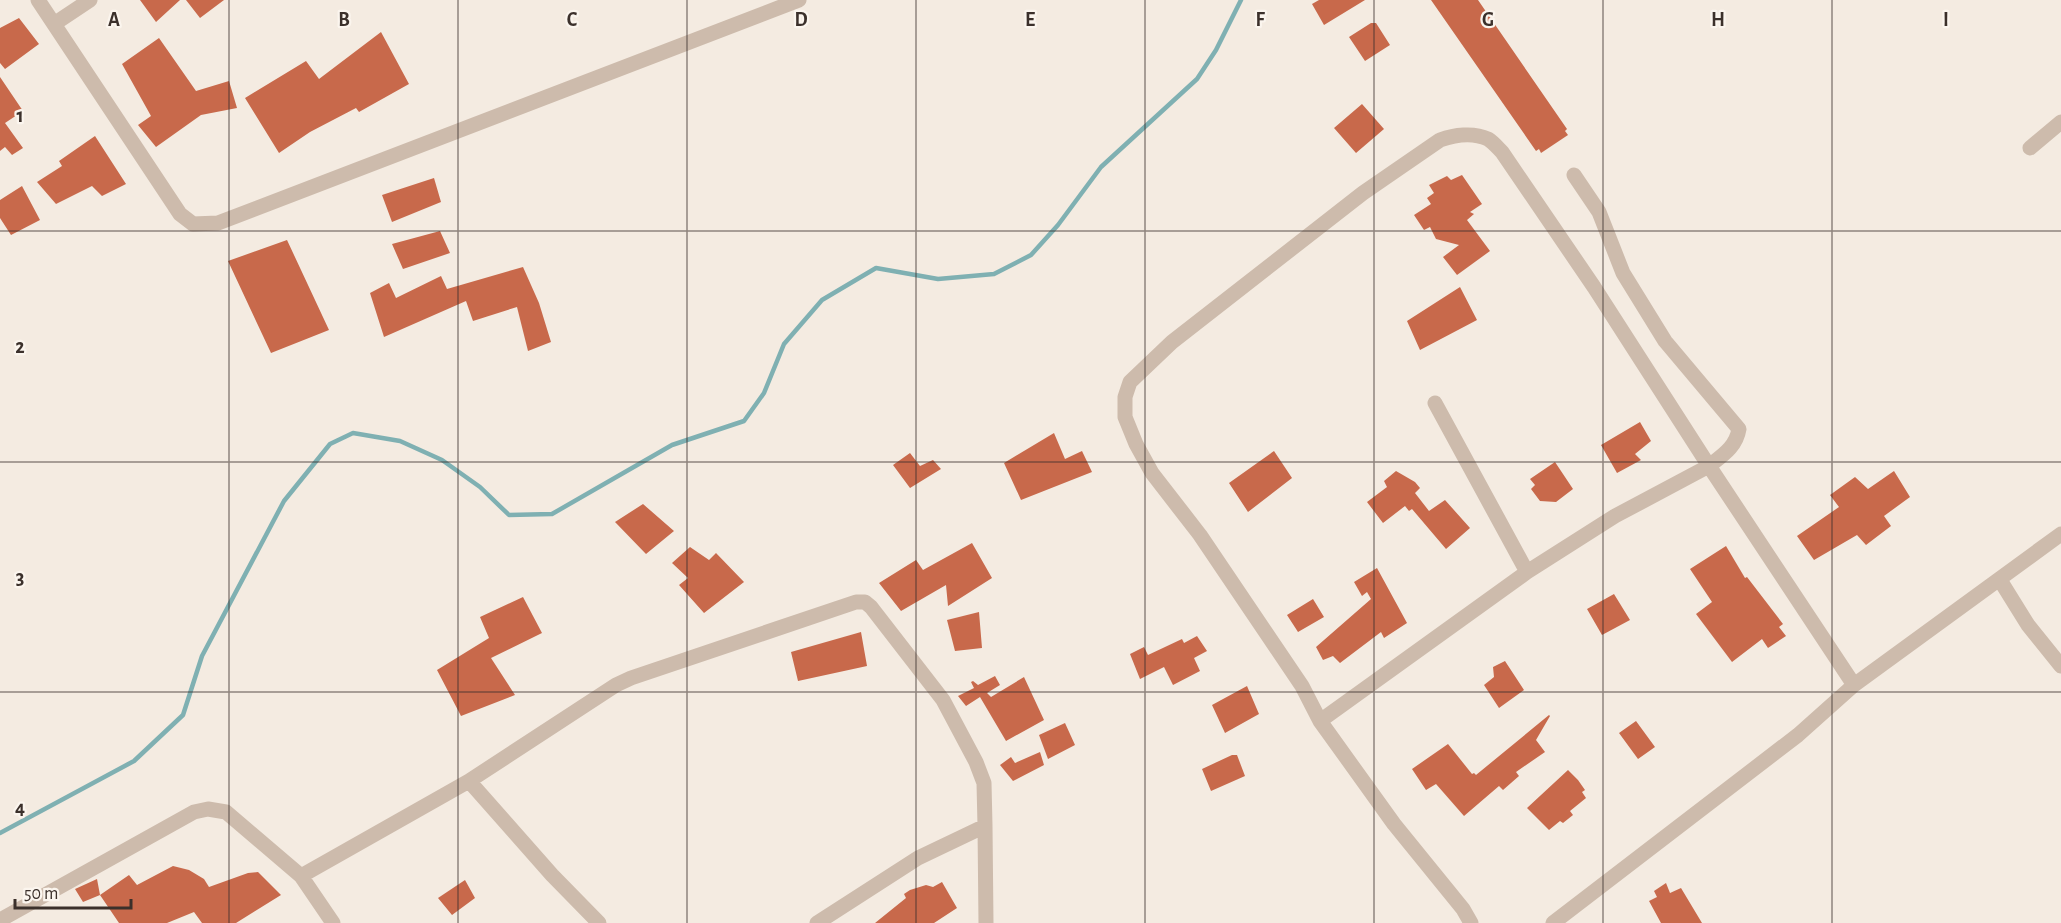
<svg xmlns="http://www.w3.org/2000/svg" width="2061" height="923" font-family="'Alegreya Sans',sans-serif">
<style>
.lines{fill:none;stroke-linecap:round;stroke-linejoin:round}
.stream{stroke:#7fb0b2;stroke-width:4.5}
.building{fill:#c8694b}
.minor{stroke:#cdbbac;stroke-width:15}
.grid{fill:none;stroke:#3b302b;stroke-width:1.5;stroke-opacity:0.55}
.grid-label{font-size:20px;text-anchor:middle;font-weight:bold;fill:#3b302b;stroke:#fbf5ee;stroke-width:4.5;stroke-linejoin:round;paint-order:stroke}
</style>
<rect width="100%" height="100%" fill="#f4ebe1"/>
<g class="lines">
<path class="stream" d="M0,833l134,-72 49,-46 19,-59 82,-155 46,-57 23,-11 47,8 42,19 38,27 29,28 43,-1 120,-69 72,-24 20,-28 20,-49 38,-44 54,-32 62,11 56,-5 37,-19 27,-30 43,-58 96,-88 19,-29 25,-50"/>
</g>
<path class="building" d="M140,0h40l-24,22z
M186,0h38l-24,18z
M1319,0h46l-41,25 -12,-21z
M1431,0h47l89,129 -2,2 3,4 -27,18 -2,-4 -3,2z
M19,18l20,26 -34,25 -5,-6v-35z
M1371,23h5l14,22 -25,16 -16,-24z
M381,32l28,52 -50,28 -3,-4 -46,24 -31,21 -34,-55 61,-37 13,18z
M159,38l37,53 33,-10 8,27 -36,7 -45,32 -18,-22 13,-9 -29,-52z
M0,77l23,34 -18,12 18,25 -11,7 -7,-8 -5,4z
M1362,104l22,25 -28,24 -22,-25z
M95,136l31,48 -24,12 -10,-10 -36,18 -19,-22 25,-16 -3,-5z
M1462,175l20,29 -12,8 4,2 -7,6 23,31 -33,24 -14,-18 16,-12 -23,-6 -6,-12 -6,3 -10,-15 17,-11 -4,-6 7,-5 -5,-8 18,-9 4,4z
M434,178l7,24 -49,20 -10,-27z
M22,186l18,34 -29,15 -11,-17v-18z
M440,231l10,22 -47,16 -11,-25z
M287,240l42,90 -58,23 -43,-92z
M523,267l16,36 12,39 -23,9 -11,-44 -44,14 -7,-20 -82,36 -14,-44 19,-10 7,15 45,-22 6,13z
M1460,287l17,33 -57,30 -13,-29z
M1640,422l11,19 -16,13 6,6 -24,13 -16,-28z
M1054,433l11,26 17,-8 10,21 -71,28 -17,-37z
M1274,451l18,27 -44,34 -19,-29z
M910,453l10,13 13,-6 8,9 -31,19 -17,-23z
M1555,462l18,27 -17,13 -16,-1 -9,-12 4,-4 -5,-6z
M1396,471l19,11 5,6 -5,5 14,18 16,-11 25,28 -24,21 -34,-40 -3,2 -4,-5 -22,17 -16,-21 20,-15 -3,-6z
M1894,471l16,26 -26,19 7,10 -25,19 -9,-10 -43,25 -17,-24 42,-29 -9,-12 25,-18 13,12z
M643,504l31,27 -28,23 -31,-32z
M972,543l20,35 -44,28 -2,-21 -45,26 -22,-28 37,-23 7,10z
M1726,546l19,32 2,-1 36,47 -4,3 7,9 -18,12 -6,-9 -30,23 -36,-48 16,-12 -22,-33z
M690,547l19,13 7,-7 28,29 -40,31 -25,-28 9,-7 -16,-15z
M1377,568l30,55 -23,15 -3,-6 -41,31 -7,-7 -10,4 -7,-13 55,-48 -4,-7 -5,4 -8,-14z
M1614,594l16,26 -28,15 -15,-26z
M523,597l19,36 -51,25 24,37 -54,21 -24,-46 52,-32 -9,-21z
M1313,599l11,18 -26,15 -11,-17z
M979,612l3,36 -27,3 -8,-31z
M861,632l6,34 -69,15 -7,-29z
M1197,636l10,15 -13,7 6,13 -27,14 -9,-18 -24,12 -10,-25 14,-7 4,8 34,-16 2,4z
M1505,661l19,29 -25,18 -15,-23 10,-8 -1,-10z
M995,676l5,9 -13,8 4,4 33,-20 20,43 -38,21 -26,-44 -14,9 -8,-10 16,-8 -3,-6 2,-1 5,4z
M1247,686l12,28 -34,19 -13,-28z
M1549,715l1,1 -14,24 9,12 -29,20 3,4 -16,14 -4,-4 -35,30 -28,-32 -10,6 -14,-21 36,-25 24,30 2,-1 2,2z
M1636,721l19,26 -17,12 -19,-26z
M1065,723l10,22 -27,14 -9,-24z
M1040,752l4,13 -31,16 -13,-16 11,-8 4,6z
M1232,755h5l8,21 -34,15 -9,-22z
M1568,770l10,10 7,10 -3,2 4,6 -16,13 3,4 -10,8 -3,-2 -11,9 -22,-22z
M173,866l16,4 15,9 5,8 39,-14 10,-1 23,23 -45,28h-34l-8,-11 -27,11h-48l-19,-28 29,-20 8,10z
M97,879l3,16 -17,7 -8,-13z
M465,880l10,18 -23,17 -14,-17z
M942,882l15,26 -23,15h-59l31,-25 -2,-4 6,-4 16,-5 7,2z
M1666,883l4,10 11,-5 21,35h-41l-12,-22 8,-4 -3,-6z"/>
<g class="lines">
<path class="minor" d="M38,0l142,214 13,10 25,-1 581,-223
M54,24l36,-24
M2030,148l31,-26
M1574,175l25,37 24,61 42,68 74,88c-3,18 -16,26 -30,37l145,219
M2000,580l28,45 33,41
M1320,721l207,-149 -92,-169
M469,781l147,-96 15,-7 225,-76h9l6,5 72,93 33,62 8,21 1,43 -67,32 -101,65
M985,826l1,97
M301,876l168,-95 83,94 47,48
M0,920l194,-108 14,-3 18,3 75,64 32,47
M1471,923l-8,-14 -69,-85 -74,-103 -18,-35 -102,-151 -48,-62 -16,-29 -11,-27v-20l5,-15 42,-40 191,-149 77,-53c14,-5 33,-8 48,-1 5,3 10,9 14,13l92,135 115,179 -94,50 -88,56
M1553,923l245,-188 56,-50 207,-151"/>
</g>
<path class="grid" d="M229,0v923M458,0v923M687,0v923M916,0v923M1145,0v923M1374,0v923M1603,0v923M1832,0v923M0,231h2061M0,462h2061M0,692h2061"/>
<g class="grid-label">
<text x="114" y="26">A</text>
<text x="344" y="26">B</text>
<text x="572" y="26">C</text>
<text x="801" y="26">D</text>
<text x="1030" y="26">E</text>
<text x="1260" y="26">F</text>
<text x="1488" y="26">G</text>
<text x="1718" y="26">H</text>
<text x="1946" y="26">I</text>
<text x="20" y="122">1</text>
<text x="20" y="353">2</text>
<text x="20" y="584">3</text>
<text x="20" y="814">4</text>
</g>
<path d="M15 899v9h116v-9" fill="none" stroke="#3b302b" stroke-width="3"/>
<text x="24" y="899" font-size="18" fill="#3b302b" stroke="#fbf5ee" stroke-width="4.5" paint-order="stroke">50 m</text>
</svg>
